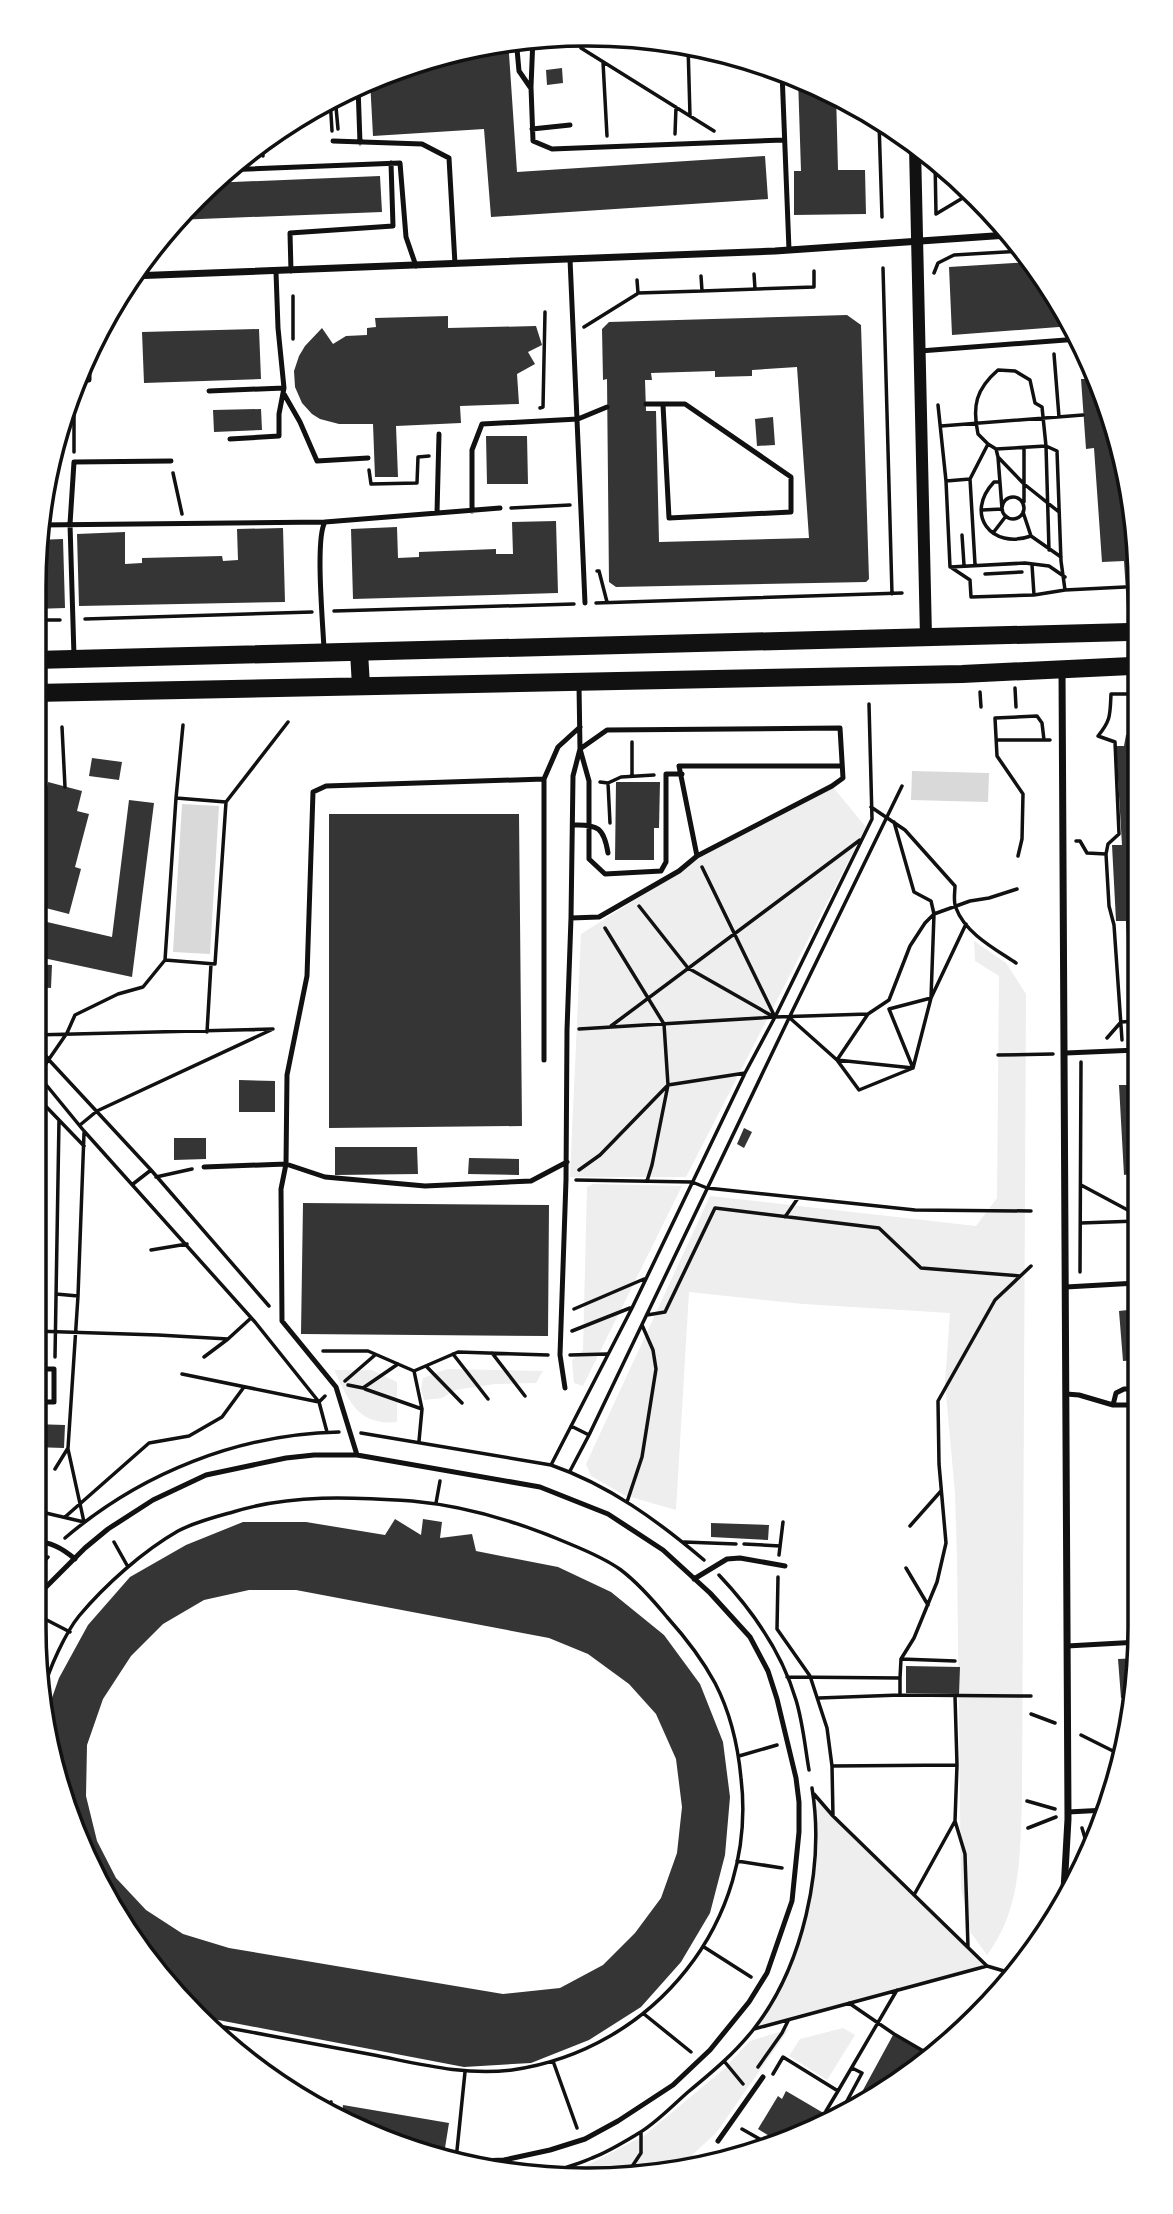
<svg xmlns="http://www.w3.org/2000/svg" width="1173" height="2214" font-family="Georgia,serif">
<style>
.green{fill:#eee}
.water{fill:#d9d9d9}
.building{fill:#353535;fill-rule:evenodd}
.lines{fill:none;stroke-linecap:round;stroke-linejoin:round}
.path{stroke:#111;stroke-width:3.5}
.service{stroke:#111;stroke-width:5}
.minor{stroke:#111;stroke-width:7}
.tertiary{stroke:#111;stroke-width:12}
.primary{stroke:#111;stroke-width:18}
.rim{fill:none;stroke:#111;stroke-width:3.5}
</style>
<rect width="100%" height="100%" fill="#fff"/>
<path class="green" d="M832,786l34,41 -180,350h-116l11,-243 98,-62 18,-16z
M974,941l32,22 20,31 -4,802c-2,56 0,113 -35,159l-16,-22 -10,-46 -4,-329 -2,-65 -10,-110 5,-70 -147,-9 -114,-12 -13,218 -52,-15 -33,-19 -5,-12 124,-268 266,30 21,-28 2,-222 -24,-15z
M593,1184l89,2 -99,200 -9,-3 -2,-23 11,-10 4,-163z
M447,1369l96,2 -7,12 -41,1 -40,6 -13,8 -18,2 -3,-11 2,-11z
M334,1370h38l25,12v40c-39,4 -48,-21 -63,-52z
M813,1793l20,23 154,150 -233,63 18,-27 15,-29 18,-58 11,-61z
M843,2028l12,7 -28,45 -38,-24 11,-17z
M789,2029l-73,104 -24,22 9,6 -78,19 -27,-5 -25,-1 74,-39 79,-66 26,-28z"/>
<path class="water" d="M912,771l77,2 -1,29 -77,-2z
M182,804l37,2 -9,148 -37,-2z"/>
<path class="building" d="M508,39l9,133 248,-16 3,43 -277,18 -7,-88 -111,7 -3,-56 39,-18z
M562,68l1,15 -16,2 -1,-15z
M798,78l38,15 2,77h27l1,44 -72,1v-44h7z
M380,176l2,36 -207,8 35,-37z
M1031,262l15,17 26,47 -120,9 -3,-68z
M847,315l14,10 8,254 -3,3 -250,5 -7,-5 -2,-203 -4,1 -1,-51 7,-7zM797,367l12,171 -150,4 -3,-131h-10l-1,-31h7l-1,-7 64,-2v6l37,-1v-6z
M448,316v12l88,-2 6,19 -14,7 7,12 -18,10 2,30 -59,2 1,17 -65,3 2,51h-23l-2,-53h-34l-19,-5 -8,-5 -10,-11 -7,-16 -1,-16 5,-15 6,-10 17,-18 11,16 13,-8 21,-1v-7l9,-1 -1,-9z
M259,329l2,50 -117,4 -2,-51z
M1087,355l11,20 26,97 3,40 7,-1 1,3 1,205 -6,1 -1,-19h4l-9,-140 -22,1 -8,-114 -8,1 -5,-70h7z
M261,409l1,21 -48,2 -1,-22z
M773,417l2,28 -18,1 -2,-27z
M486,436h41l1,48h-41z
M54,438v40h-8l6,-35z
M556,521l2,72 -205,6 -2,-70 46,-2 1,31 21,-1v-5l77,-3v5h17l-1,-32z
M283,528l2,74 -206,4 -2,-72 48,-2v32l17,-1v-5l80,-2 1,5 15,-1 -1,-31z
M63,539l2,69 -31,1 2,-69z
M1136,730l1,281h-6l-5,-90h-10l-4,-76h10l-6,-99h8l2,-11z
M92,758l30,4 -3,18 -30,-4z
M48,782l34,9 -5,20 12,3 -14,53 6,2 -12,45 -35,-9v-100l3,-10 8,2z
M616,782h44l-1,46h-5v32h-39z
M129,800l25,3 -22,174 -98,-21v-37l78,18z
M329,814h190l3,312 -193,2z
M34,964l18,1 -1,23 -17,-1z
M239,1080l36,1v31h-36z
M1119,1085h18v88l-13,2z
M744,1128l8,4 -8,16 -7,-4z
M174,1138h32v21l-32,1z
M335,1147h82l1,27 -83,1z
M469,1158l50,1v16l-51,-1z
M303,1203l246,2 -1,131 -247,-2z
M1137,1309l1,51 -15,1 -4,-50z
M33,1424l32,1 -1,23 -31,-1z
M395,1519l26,16 2,-16 19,3 -2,16 32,-4 4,17 82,16 53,25 53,43 36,49 23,58 7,55 -5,58 -15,58 -29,49 -40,45 -52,33 -58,23 -67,4 -251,-48 -11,-4 -54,-50 -85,-159 -16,-94 12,-34 29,-53 42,-48 56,-32 57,-23h63l79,13zM249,1590h47l253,48 39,16 41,30 27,30 20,45 6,48 -5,46 -16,45 -26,35 -32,32 -43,23 -57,6 -274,-46 -46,-14 -37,-24 -30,-32 -19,-37 -11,-45 1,-51 16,-46 28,-43 32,-32 41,-24z
M711,1523l58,2 -1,15 -57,-3z
M1139,1658l-6,39 -12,1 -3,-39z
M906,1666l54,1 -1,27 -53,-1z
M893,2035l38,21 -75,47z
M786,2091l46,27 -33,20 -18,5 -23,-14 20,-33 4,3z
M343,2105l106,18 -5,31 -31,-6 -71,-32z"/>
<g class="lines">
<path class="path" d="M688,45l2,71
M581,48l133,83
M603,62l4,74
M335,96l3,33
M330,98l2,33
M879,122l3,95
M675,134l1,-27
M262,141l1,15
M935,160l1,54
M935,173l17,-1
M936,214l35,-21
M883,268l9,326
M934,273l4,-10 16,-8 67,-4
M754,274l1,15
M637,280l1,13 64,-2 -1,-15
M702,291l112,-4v-16
M293,296v43
M584,327l53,-33
M1054,354l5,63
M74,393v59
M938,405l8,76 4,86 75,-4 24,3 16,11
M540,408l3,-1 2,-95
M941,426l142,-11
M988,444l-10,-10c-6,-28 -2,-45 20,-64l17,1 15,9 5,23 7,4 4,39 3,104
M998,457l26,27 35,28
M369,470l2,14 46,-1 1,-26 11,-1
M173,473l9,41
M970,479l18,-35 8,5 50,-3 11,5 4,110 4,29
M946,481l24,-2 5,85
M999,482h-5c-30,32 -3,68 37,54
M1002 508a11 11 0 1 1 22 0a11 11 0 1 1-22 0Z
M1024,502v-54
M511,508l59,-3
M982,510l20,-1 -4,-52 -2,-8
M1023,512l8,24 30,21
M993,533l13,-17
M962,535l2,30
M1032,565l2,30
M952,568l18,12 1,17 63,-2 31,-5 60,-3
M597,571h2l8,31
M985,574l37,-2
M596,603l306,-10
M334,611l240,-7
M85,619l227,-7
M34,620h26
M1015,688l1,19
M980,692l1,15
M62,727l3,60
M997,740h47
M632,742v34
M600,782l8,1 13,-6 33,-2
M608,783l2,40
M176,798l50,4 -11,162 -50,-4z
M176,798l7,-73
M226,802l62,-80
M871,807l34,23 50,56c0,6 -2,16 1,22 9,25 39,41 60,55
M1076,841h4l7,12 19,1
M1018,856l4,-17 1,-45 -26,-38 -2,-38 42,-2 5,7 2,17h6
M702,867l72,148
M639,906l49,62 86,49
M605,928l59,96 4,61 -16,80 -5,16
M868,1014l-31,46 22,30 54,-22 18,-70 35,-74
M791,1019l46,41 76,8 -24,-59 42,-11 3,-84 -3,-13 -17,-9 -20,-70
M611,1026l249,-186
M579,1029l196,-12 93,-3 21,-14 21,-54 15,-23 9,-9 36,-13 19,-3 28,-9
M207,1032l4,-68
M34,1035l239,-6
M1107,1038l14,-16 16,-1
M34,1040l15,20 102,110 118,136
M1122,1040l-8,-115 -5,-19 -3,-52 2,-10 11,-10 -4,-92 -17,-6c13,-16 12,-21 13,-42h22
M998,1055l55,-1
M34,1070l50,61 171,191 64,80 8,30
M34,1074l4,1 29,-42 8,-18 43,-21 25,-7 22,-27
M34,1094l25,26 -4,237
M59,1120l25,26
M80,1125l17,-14 174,-81
M579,1170l21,-15 68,-70 77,-12
M156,1177l36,-8
M576,1180l116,2 15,6 208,22 116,1
M133,1184l18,-14
M1081,1185l56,30
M785,1217l13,-19
M1081,1223l56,-2
M151,1250l36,-6
M1080,1272l1,-210
M56,1294l22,2 6,-163
M574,1309l70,-30
M647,1315l18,-3 50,-104 164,20 42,40 99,8
M34,1331l124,4 70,4
M572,1331l58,-23
M323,1351h45l46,20 44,-19 90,3
M492,1353l33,43
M453,1354l35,45
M570,1355l37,-1
M204,1357l24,-18 23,-21
M426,1366l36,37
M414,1371l8,38 -3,32
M182,1374l137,28 6,-6
M345,1381l30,-26
M348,1385l15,3 35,-24
M365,1389l57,20
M571,1426l18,9
M361,1433l190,32c58,20 107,56 153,95
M551,1465l81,-157 113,-235 30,-56 97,-198 -3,-115
M55,1469l13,-21 10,-152
M570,1471l19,-36 200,-417 113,-232
M627,1502l15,-45 14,-88 -3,-19 -11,-25
M436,1503l4,-22
M33,1510l51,12 -16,-73
M65,1517l84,-74 40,-7 33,-19 22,-30
M910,1526l31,-35
M65,1538c76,-65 174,-104 274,-106
M114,1542l14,25
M684,1542l52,2
M744,1544l36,2
M779,1555l4,-33
M906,1568l22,37
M33,1573l15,-16
M719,1575c34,36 63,77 77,125 7,23 9,47 13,70
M778,1577l-1,52 33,47 17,52 5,38 1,50
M41,1617l29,15
M901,1659l13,-21 23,-56 9,-39 -7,-79 -1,-63 57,-101 36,-34
M787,1677l113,1 1,-19 54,2
M900,1678v17l131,1
M44,1690c4,-20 22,-58 35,-74 26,-31 64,-65 99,-85 17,-9 37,-14 55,-19 58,-18 119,-15 179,-11 55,5 107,21 158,43 17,7 36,15 51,26 17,13 32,30 46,47 18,20 35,42 48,66 15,29 23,63 26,95 17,143 -87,272 -229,292 -47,6 -92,-6 -138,-15 -54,-10 -108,-20 -161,-30
M819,1698l81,-3
M1031,1714l24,9
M1081,1735l42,21
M739,1756l38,-11
M832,1766l124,-1
M814,1794l19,22 154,150 17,5
M1027,1801l28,8
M955,1821l10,33 3,93
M1028,1828l28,-11
M1082,1828l3,10 1,26
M1086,1839l5,11
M737,1861l45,7
M914,1895l41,-74 2,-56 -2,-69
M704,1947l47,30
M849,2003l45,31 38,22
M644,2014l47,38
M754,2029l233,-63
M553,2061l24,67
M724,2061l19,23
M758,2067l24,-34 6,-12
M773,2074l10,-17 55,34 59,-101
M328,2110l3,-8
M826,2111l12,-20
M841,2112l21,-39 -10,-5
M742,2129l28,16
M457,2150l8,-78
M552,2173c13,-6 27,-9 40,-15 16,-6 32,-16 47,-25 17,-10 33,-27 49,-41 23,-19 46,-38 65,-62 50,-63 72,-163 59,-242
M623,2180l18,-27v-21"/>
<path class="service" d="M533,37l-2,50 2,54 19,8 232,-9
M544,37l67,-2
M516,38l3,33 11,16
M782,72l7,178
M358,86l2,57
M532,129l38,-4
M333,141l89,3 27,14 6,106
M222,170l178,-7 6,74 10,29
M570,259l15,344
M291,271l-1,-38 103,-7 -2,-63
M920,351l159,-12
M76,381l13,-1v-33
M209,391l75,-3
M284,394l16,28 17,39 51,-3
M646,404h39l106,73v35l-122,6 -6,-113
M230,439l49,-3v-22l5,-26 -6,-60 -2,-56
M472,511v-61l10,-26 96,-5 29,-12
M437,513l2,-79
M39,525l286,-3
M324,649c-1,-24 -9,-111 1,-127l175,-14
M74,656l-4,-132 4,-62 97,-1
M579,685l1,64 9,32v78l16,15 56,-3 5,-9v-88h16
M573,825c25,-1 31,3 35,28
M697,856l-18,-90h163
M1066,1053l71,-3
M544,1060v-281l14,-32 22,-20
M204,1167l82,-3 39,13 100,9 106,-5 36,-19
M1066,1287l71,-4
M565,1388l-5,-33 6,-175 1,-150 4,-112 28,-1 80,-46 18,-15 135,-70 11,-8 -3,-50 -233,2 -27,19 -7,27 -2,142
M1066,1394l13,1 34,10 3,-12 8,-4h14
M33,1402h21v-33h-20
M1113,1405h25
M357,1455l-21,-68 -54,-66 -1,-132 5,-25 1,-89 20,-99 6,-184 13,-6 218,-7
M33,1541c18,1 29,7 42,18
M694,1579l33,-20 13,-1 45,8
M33,1605l7,-12 45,-45 23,-19 45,-29 53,-25 80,-17 28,-3h43l183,32 68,27 55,36 47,43 40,44 18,34 9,28 19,79 3,24v30l-7,69 -25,72 -18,29 -39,48 -37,35 -55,36 -33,18 -35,11 -46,10 -48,2 -20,-4
M1067,1646l72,-4
M1068,1812l38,-2
M718,2141l45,-64"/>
<path class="minor" d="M131,276l644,-25 233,-16
M1057,1913l7,-23 4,-71 -6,-1150
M1013,1978l20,-26"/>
<path class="tertiary" d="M915,147l11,490"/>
<path class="primary" d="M359,652l2,34
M34,660l1095,-28
M34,693l928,-19 169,-8"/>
</g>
<path d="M0 0H1173V2214H0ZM587 46H587A541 541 0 0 1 1128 587V1627A541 541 0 0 1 587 2168H587A541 541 0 0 1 46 1627V587A541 541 0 0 1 587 46Z" fill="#fff" fill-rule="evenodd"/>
<path class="rim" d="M587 46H587A541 541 0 0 1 1128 587V1627A541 541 0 0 1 587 2168H587A541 541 0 0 1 46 1627V587A541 541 0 0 1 587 46Z"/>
</svg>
